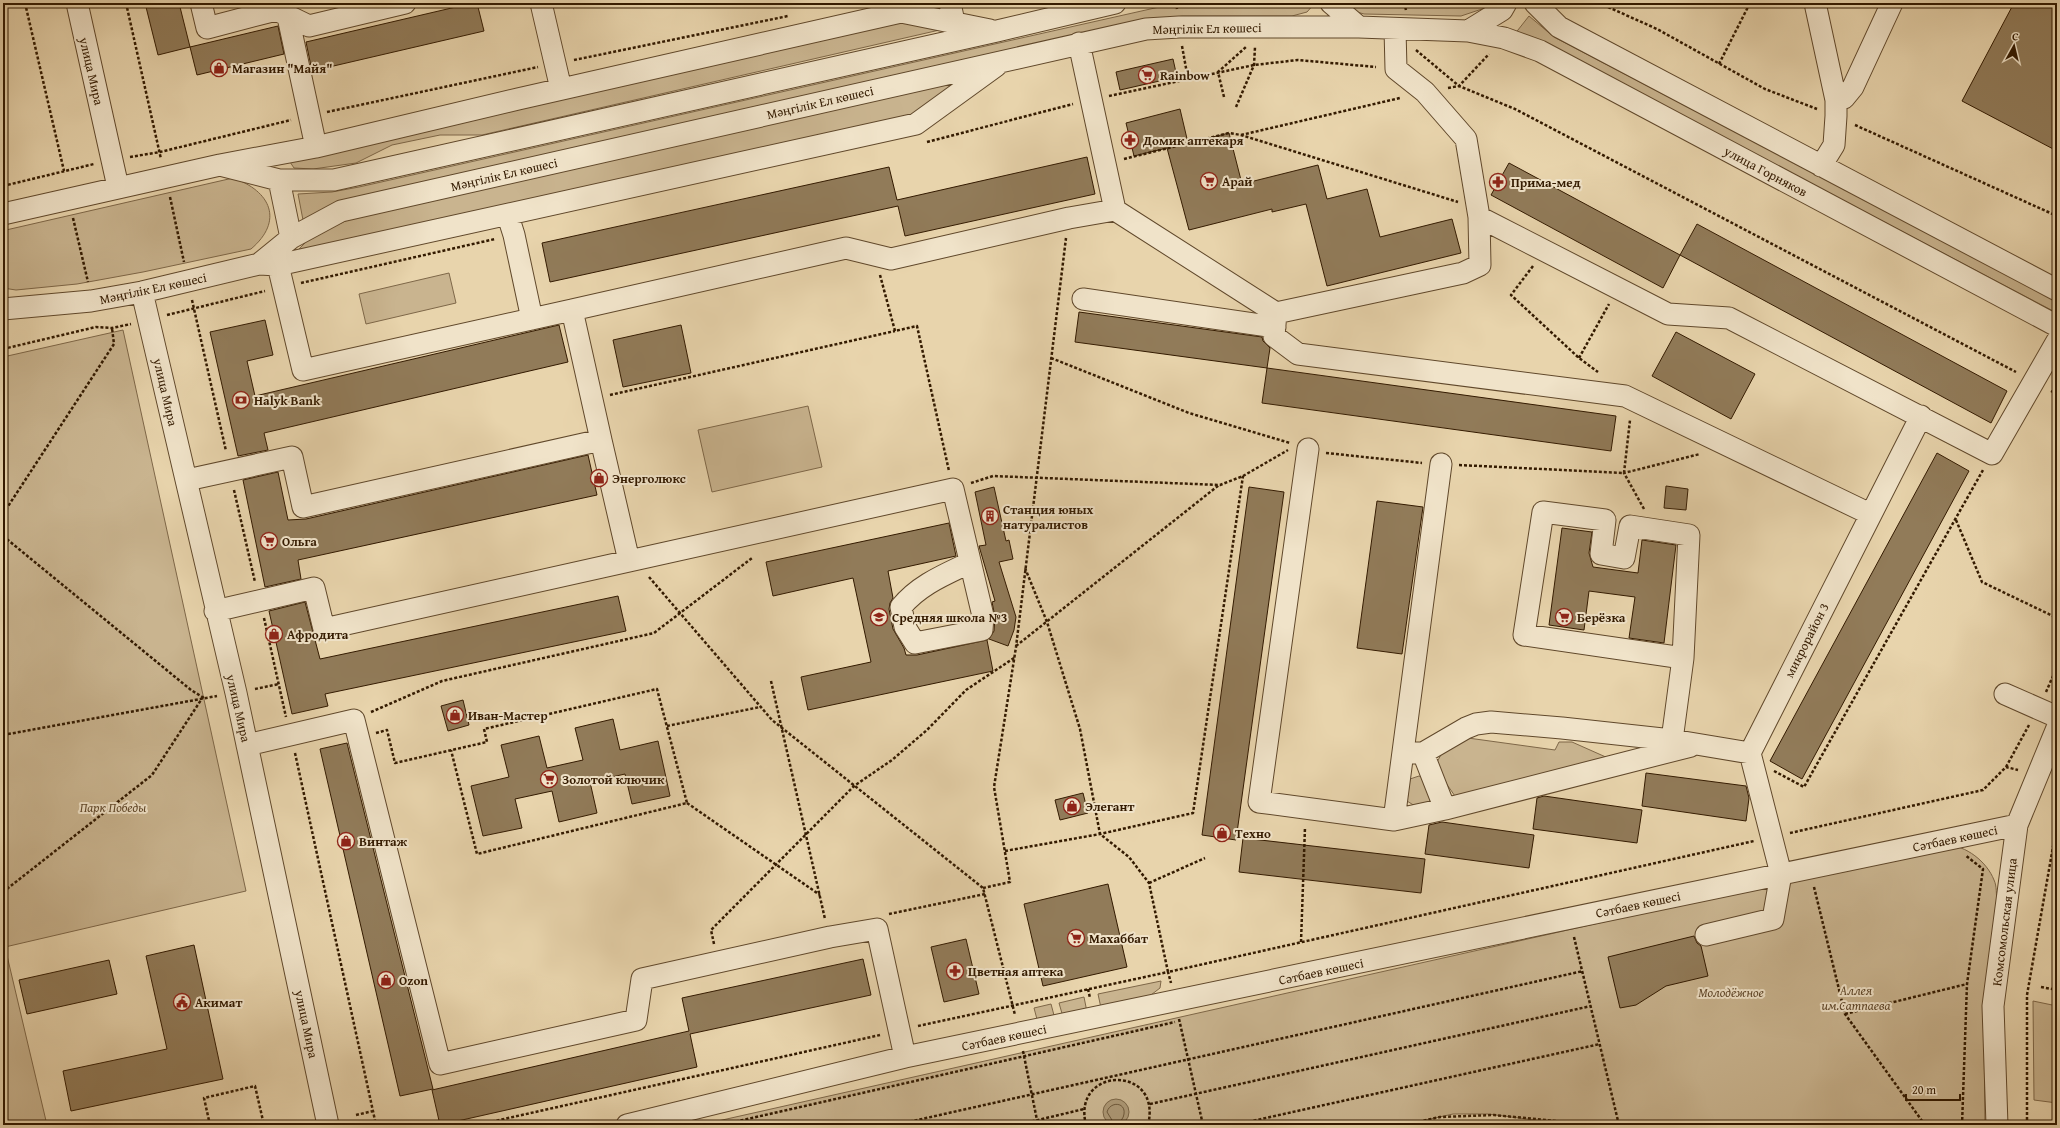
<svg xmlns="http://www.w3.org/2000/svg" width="2060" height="1128" font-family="'Gentium Book Plus',serif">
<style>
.green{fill:#c9b48f;stroke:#7e6748}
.water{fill:#aa9572;stroke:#7a6444}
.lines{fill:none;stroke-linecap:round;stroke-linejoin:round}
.shore{stroke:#6e5839;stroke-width:1}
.building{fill:#917b59;stroke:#331a00}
.minor-casing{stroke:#60482b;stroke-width:23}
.path{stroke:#331a00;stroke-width:2.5;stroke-dasharray:3 2;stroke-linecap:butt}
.minor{stroke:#f0e3c9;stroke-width:21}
.labels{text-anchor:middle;stroke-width:4;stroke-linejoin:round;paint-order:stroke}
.street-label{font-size:13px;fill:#331a00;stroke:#f0e3c9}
.poi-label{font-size:13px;font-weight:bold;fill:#331a00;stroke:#f0e3c9;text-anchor:start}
.park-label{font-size:13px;font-style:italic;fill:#60482b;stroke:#f0e3c9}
</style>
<rect width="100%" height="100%" fill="#e8d4ac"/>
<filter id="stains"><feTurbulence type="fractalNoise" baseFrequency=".005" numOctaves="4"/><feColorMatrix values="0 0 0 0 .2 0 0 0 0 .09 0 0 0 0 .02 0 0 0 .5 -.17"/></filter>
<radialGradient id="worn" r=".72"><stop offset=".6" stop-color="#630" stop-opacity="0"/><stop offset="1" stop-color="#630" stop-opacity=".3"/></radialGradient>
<path class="green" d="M1177,3h138l-8,9 -15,4h-110l-31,4 -848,200 -5,-26 34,-2 27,-5z
M1344,3h146l-5,5 -24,8 -97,-2 -14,-4z
M1529,16l25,21 503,263v13l-515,-271 -28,-7z
M893,17l64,9 -475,109h-42l-48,10 -36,18 -43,6 -19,-1 -6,-9z
M964,78l-49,36 -621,140 18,-18 38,-17z
M233,178c38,13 51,43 18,71l-108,23 -66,12 -61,6 -13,-2v-56l3,-2z
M449,273l7,30 -90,21 -7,-30z
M123,330l123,561 -241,56 42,178h-44v-768z
M808,406l14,61 -110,25 -14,-62z
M1468,738l87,12 4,-8h13l45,20 -160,37 -18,-26 -2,-11 5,-9z
M1419,776l9,4 5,15 -4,7 -14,4 -8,-5 3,-22z
M1946,845c20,0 41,17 48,35 3,6 2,15 3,21l-13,130 1,94h-412l-85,-11h-35l-50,11h-703z
M1161,981l-1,7 -13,10 -46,10 -3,-14z
M1084,997l3,15 -24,5 -4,-14z
M2033,1001l24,5v97l-23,-3z
M1051,1004l4,15 -17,4 -4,-15z"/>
<path class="water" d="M1103 1112a13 13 0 1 1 26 0a13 13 0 1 1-26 0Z"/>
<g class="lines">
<path class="shore" d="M1115,1125l-8,-13c3,-11 19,-10 17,2 0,4 -5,8 -5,11"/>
</g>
<path class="building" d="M145,3h34l11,44 -32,8z
M473,3h4l7,28 -172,40 -6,-29z
M2014,3h43v148l-95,-50z
M278,26l6,28 -87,21 -7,-28z
M1173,59l4,18 -57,13 -4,-18z
M1180,109l8,34 41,-10 13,51 76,-19 9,34 40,-10 13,48 72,-18 9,34 -134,33 -21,-82 -34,8v-3l-83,21 -22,-82 -33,8 -8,-33z
M1087,157l8,37 -190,42 -7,-30 -348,76 -8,-39 347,-76 8,33z
M1509,163l171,92 -17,33 -172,-93z
M1697,224l310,167 -16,32 -311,-168z
M1079,312l183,25 1,4 7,7 -3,20 -192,-26z
M265,320l8,35 -26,6 8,35 304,-71 9,37 -304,71 4,17 -30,6 -28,-124z
M681,325l10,48 -68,14 -10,-47z
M1676,332l79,42 -24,45 -79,-43z
M1267,368l349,48 -5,35 -349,-48z
M1937,453l32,18 -167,308 -32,-18z
M588,455l9,40 -299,65 3,19 -36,8 -22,-107 35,-8 10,48 18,-1z
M1666,486l22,3 -2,21 -22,-2z
M994,487l12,54 3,-1 4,19 -14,3 17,55 -2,13 -6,16 -19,-7 5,-8 1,-14 -3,-15 3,-1 -16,-55 7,-1 -11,-53z
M1249,487l35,5 -48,348 -34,-5z
M1377,501l46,6 -21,147 -45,-6z
M949,523l7,33 -68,15 5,27 -3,5 -1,6 4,20 11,19 2,7h11l70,-15 6,31 -185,39 -7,-33 70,-15 -18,-84 -80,18 -7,-34z
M1562,528l30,4 -3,21 4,14 45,6 4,-33 34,5 -12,98 -35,-5 6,-41 -46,-6 -5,39 -35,-5z
M618,596l8,35 -301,63 3,12 -36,8 -23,-103 36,-9 15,57z
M463,700l6,25 -21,6 -7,-25z
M613,719l7,31 38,-9 12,55 -38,8 -7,-30 -35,8 7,31 -38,9 -7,-31 -37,8 7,29 -39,8 -12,-50 38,-9 -8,-32 38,-9 8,32 36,-8 -8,-32z
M347,743l86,346 -33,7 -80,-347z
M1646,773l100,13 3,12 -3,23 -104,-15z
M1083,793l5,20 -28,7 -5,-20z
M1544,796l98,14 -5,33 -104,-14 4,-31z
M1442,822l92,13 -5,33 -104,-14 4,-29z
M1243,838l182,21 -4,34 -182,-21z
M1108,884l19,83 -84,19 -19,-82z
M1694,936l3,7 4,3 7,30 -42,10 -30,19 -16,3 -12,-51z
M966,939l13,55 -35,8 -13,-55z
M194,945l29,134 -152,32 -8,-40 104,-22 -21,-93z
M863,959l8,36 -181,39 7,33 -257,58 -8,-35 257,-59 -7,-33z
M109,960l8,34 -90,20 -8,-34z"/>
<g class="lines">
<g class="minor-casing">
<path id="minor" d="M77,3l41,184
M201,3l6,25 69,-18 33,16 96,-23
M541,3l20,86
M950,3l4,19
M1331,3l28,24 109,4 34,-21 4,-7
M1535,3l24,24 498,263
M1815,3l21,97v16l-2,29 -13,21
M288,17l28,130
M1468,31l36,7 36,13 517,275
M1079,43l36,167
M1836,100l8,-2 9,-11 39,-84
M220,165l96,-18 202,-48 383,-87 89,18
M279,180h55l663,-149 118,-28
M3,214l217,-49 59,15 12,58 -32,26 -117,28 -51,9 -88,8
M508,216l6,19 18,84
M1479,217l189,97 61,4 263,136 65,-113
M291,238l50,-27 805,-182 33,-2h180
M259,264l19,1 638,-141 80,-58
M278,265l25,105 269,-60
M142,292l94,401 92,432
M1083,299l192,28
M1276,313l-2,23 24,18 327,42 245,118
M601,440l-29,-130 274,-62 45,11 178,-41 46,-8 161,103 187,-40 17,-8 -1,-48 -13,-78 -41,-47 -29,-23 -1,-40
M1308,449l-49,353 135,18 47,-356
M187,480l105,-23 11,50 298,-67 28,121 -305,68 -10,-41 -99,23
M629,561l324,-72 30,127 -1,14 -67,13 -10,-16 -4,-20c18,-22 43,-32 68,-44
M2005,694l52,23
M1672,740l11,-82 -159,-23 19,-123 62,8 -4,34 23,4 6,-32 59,9 -6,123
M247,745l107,-25 86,344 196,-44 6,-41 188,-42 47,-8 28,128
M1403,753h20l43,-25 10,-4 15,-2 71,6 110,12 78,13
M1423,753l22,56
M1394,820l51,-11 246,-63
M1706,935l67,-16 8,-45 -31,-121 171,-337
M627,1125l278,-68 1112,-232
M1997,1125l-4,-119 24,-181 40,-97"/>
</g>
<path class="path" d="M25,3l39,168
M126,3l35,156
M1176,3l1,6
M1404,3l2,7
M1599,3l58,26 108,60 52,20
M1182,46l6,33
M1416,50l43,36 56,23 501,263
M574,60l214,-44
M1719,64l31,-61
M1448,88l11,-2 30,-32
M1109,96l145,-31 44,-5 78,7
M1224,97l-6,-25 28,-25
M1236,107l18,-42 1,-18
M327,112l211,-45
M1855,125l202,91
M1241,135l159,-37
M927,142l146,-38
M130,157l30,-5 131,-32
M1124,159l105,-26 12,2 217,67
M3,186l91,-22
M170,197l14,65
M73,218l15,64
M1533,266l-22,29 68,63 19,14
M880,275l15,56 22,-5 32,145
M301,283l194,-44
M192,300l34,151
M167,315l98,-24
M3,349l93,-22 16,1 19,-4
M1051,358l138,55 101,30
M1579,358l30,-54
M2051,391l6,3
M610,395l285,-64
M1326,453l96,10
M1459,465l165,8 6,-53
M971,483l22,-7 227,9 23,-9 45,-26
M234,490l21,92
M1644,509l-20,-36 76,-19
M3,514l111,-170 -2,-16
M1956,520l26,62 75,36
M3,536l188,154 13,8
M1025,568l22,54 33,107 20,105 29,23 20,26 19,89 586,-131
M649,577l123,143 211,168 32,127
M264,618l22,99
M1016,646l203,-161
M771,681l54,238
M255,689l24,-5
M2046,692l11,-25
M371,712l71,-31 212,-48 98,-75
M667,726l93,-19
M376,733l11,-3 8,33 92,-21 -3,-13 173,-40 30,114 -210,51 -26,-104
M3,735l214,-39
M295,753l81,372
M2006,767l23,-42
M1774,771l30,16 179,-317
M687,803l133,92
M1790,833l193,-43 23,-23 12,3
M1005,851l95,-17 93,-21 50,-337
M1149,883l56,-25
M1814,887l31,127 80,111
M983,888l27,-6 -16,-95 22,-140 50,-409
M3,892l149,-117 49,-75
M889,914l96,-20
M1574,937l45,188
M1301,942l4,-115
M714,944l-3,-14 143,-144 38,-26 35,-30 39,-40 48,-32
M2041,987l16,3
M1088,989l2,9
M1845,1014l122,-30
M1179,1019l24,106
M918,1026l250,-54 3,11
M1023,1051l15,74
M1150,1104l441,-98
M356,1115l17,-4
M210,1125l-6,-27 51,-12 9,39
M477,1125l403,-90
M721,1125l454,-103
M895,1125l688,-154
M1017,1125l67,-16
M1086,1125c-15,-59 77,-61 62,0
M1234,1125l366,-81
M1404,1125l36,-8 54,-2 103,10
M1962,1125l5,-141 16,-115 -18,-14
M2027,1125v-130l30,-171"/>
<use href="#minor" class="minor"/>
</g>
<defs>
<g id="shop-ring" transform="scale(0.9)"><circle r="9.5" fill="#f0e3c9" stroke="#8f2418" stroke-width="1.5"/><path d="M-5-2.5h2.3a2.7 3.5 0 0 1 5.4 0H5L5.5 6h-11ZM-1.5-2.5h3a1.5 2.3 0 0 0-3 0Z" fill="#8f2418"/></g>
<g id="supermarket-ring" transform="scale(0.9)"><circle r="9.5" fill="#f0e3c9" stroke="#8f2418" stroke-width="1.5"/><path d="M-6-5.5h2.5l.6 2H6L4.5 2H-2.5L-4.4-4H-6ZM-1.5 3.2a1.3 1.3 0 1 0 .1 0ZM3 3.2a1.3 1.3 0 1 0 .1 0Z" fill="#8f2418"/></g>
<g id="pharmacy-ring" transform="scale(0.9)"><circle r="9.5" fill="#f0e3c9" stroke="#8f2418" stroke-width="1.5"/><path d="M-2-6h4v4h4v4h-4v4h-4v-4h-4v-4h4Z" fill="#8f2418"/></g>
<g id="bank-ring" transform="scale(0.9)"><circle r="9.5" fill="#f0e3c9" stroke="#8f2418" stroke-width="1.5"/><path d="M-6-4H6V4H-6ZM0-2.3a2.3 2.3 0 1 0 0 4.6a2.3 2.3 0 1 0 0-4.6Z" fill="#8f2418"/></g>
<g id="building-ring" transform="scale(0.9)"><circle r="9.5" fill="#f0e3c9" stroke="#8f2418" stroke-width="1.5"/><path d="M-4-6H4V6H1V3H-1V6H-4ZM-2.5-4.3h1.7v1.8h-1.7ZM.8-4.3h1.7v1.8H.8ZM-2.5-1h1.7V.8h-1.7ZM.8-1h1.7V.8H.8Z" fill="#8f2418"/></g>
<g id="school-ring" transform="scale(0.9)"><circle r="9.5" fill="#f0e3c9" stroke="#8f2418" stroke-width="1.5"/><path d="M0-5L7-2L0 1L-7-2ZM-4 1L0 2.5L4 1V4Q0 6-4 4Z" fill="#8f2418"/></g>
<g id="civic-ring" transform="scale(0.9)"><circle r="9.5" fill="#f0e3c9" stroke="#8f2418" stroke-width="1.5"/><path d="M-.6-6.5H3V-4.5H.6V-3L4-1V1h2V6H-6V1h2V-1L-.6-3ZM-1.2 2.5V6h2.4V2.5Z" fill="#8f2418"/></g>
</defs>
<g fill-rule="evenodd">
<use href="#shop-ring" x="219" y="68"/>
<use href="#supermarket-ring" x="1147" y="75"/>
<use href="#pharmacy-ring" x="1130" y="140"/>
<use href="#supermarket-ring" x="1209" y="181"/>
<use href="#pharmacy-ring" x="1498" y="182"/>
<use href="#bank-ring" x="241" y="400"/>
<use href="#shop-ring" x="599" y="478"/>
<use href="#building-ring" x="990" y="516"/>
<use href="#supermarket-ring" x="269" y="541"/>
<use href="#school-ring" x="879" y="617"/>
<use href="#supermarket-ring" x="1564" y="617"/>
<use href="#shop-ring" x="274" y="634"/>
<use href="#shop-ring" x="455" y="715"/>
<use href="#supermarket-ring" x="549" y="779"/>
<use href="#shop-ring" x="1072" y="806"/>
<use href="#shop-ring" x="1222" y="833"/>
<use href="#shop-ring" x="346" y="841"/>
<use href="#supermarket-ring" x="1076" y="938"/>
<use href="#pharmacy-ring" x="955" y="971"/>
<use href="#shop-ring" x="386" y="980"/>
<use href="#civic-ring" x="182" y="1002"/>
</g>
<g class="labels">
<g class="street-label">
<text transform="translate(1207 28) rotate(-1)" y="5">Мәңгілік Ел көшесі</text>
<text transform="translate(92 71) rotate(77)" y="5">улица Мира</text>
<text transform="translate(820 102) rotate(-13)" y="5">Мәңгілік Ел көшесі</text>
<text transform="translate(1766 171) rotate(28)" y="5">улица Горняков</text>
<text transform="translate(504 174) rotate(-13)" y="5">Мәңгілік Ел көшесі</text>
<text transform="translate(153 288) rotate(-12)" y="5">Мәңгілік Ел көшесі</text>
<text transform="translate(166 392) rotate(77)" y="5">улица Мира</text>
<text transform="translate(1806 640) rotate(-63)" y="5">микрорайон 3</text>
<text transform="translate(239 708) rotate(77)" y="5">улица Мира</text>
<text transform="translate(1955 838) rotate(-12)" y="5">Сәтбаев көшесі</text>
<text transform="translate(1638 904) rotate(-12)" y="5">Сәтбаев көшесі</text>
<text transform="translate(2004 922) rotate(-83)" y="5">Комсомольская улица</text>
<text transform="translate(1321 971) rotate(-12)" y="5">Сәтбаев көшесі</text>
<text transform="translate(307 1024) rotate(78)" y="5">улица Мира</text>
<text transform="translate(1004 1037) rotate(-12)" y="5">Сәтбаев көшесі</text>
</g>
<g class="poi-label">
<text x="232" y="73">Магазин "Майя"</text>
<text x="1160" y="80">Rainbow</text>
<text x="1143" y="145">Домик аптекаря</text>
<text x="1222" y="186">Арай</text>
<text x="1511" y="187">Прима-мед</text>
<text x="254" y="405">Halyk Bank</text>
<text x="612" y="483">Энерголюкс</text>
<text x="1003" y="514">Станция юных<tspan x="1003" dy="15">натуралистов</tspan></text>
<text x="282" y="546">Ольга</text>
<text x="892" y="622">Средняя школа №3</text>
<text x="1577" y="622">Берёзка</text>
<text x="287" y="639">Афродита</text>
<text x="468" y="720">Иван-Мастер</text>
<text x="562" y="784">Золотой ключик</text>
<text x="1085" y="811">Элегант</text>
<text x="1235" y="838">Техно</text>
<text x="359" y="846">Винтаж</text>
<text x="1089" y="943">Махаббат</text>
<text x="968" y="976">Цветная аптека</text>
<text x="399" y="985">Ozon</text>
<text x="195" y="1007">Акимат</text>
</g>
<g class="park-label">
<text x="113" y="812">Парк Победы</text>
<text x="1856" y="995">Аллея<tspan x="1856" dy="15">им.Сатпаева</tspan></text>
<text x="1731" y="997">Молодёжное</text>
</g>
</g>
<rect width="2060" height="1128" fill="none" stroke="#e8d4ac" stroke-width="16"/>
<rect x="4" y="4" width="2052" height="1120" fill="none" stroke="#331a00" stroke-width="2"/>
<rect x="8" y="8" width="2044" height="1112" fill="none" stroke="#331a00"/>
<g transform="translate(2014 46) rotate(8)" stroke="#f0e3c9" stroke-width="3" paint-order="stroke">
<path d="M0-3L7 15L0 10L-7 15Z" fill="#331a00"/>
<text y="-6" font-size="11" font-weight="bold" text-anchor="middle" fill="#331a00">С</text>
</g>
<path d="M1906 1094v6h54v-6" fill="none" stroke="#331a00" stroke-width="2"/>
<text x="1912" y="1094" font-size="12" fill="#331a00" stroke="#f0e3c9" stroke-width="3" paint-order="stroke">20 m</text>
<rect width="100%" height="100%" filter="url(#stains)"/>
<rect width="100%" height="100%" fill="url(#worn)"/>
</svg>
